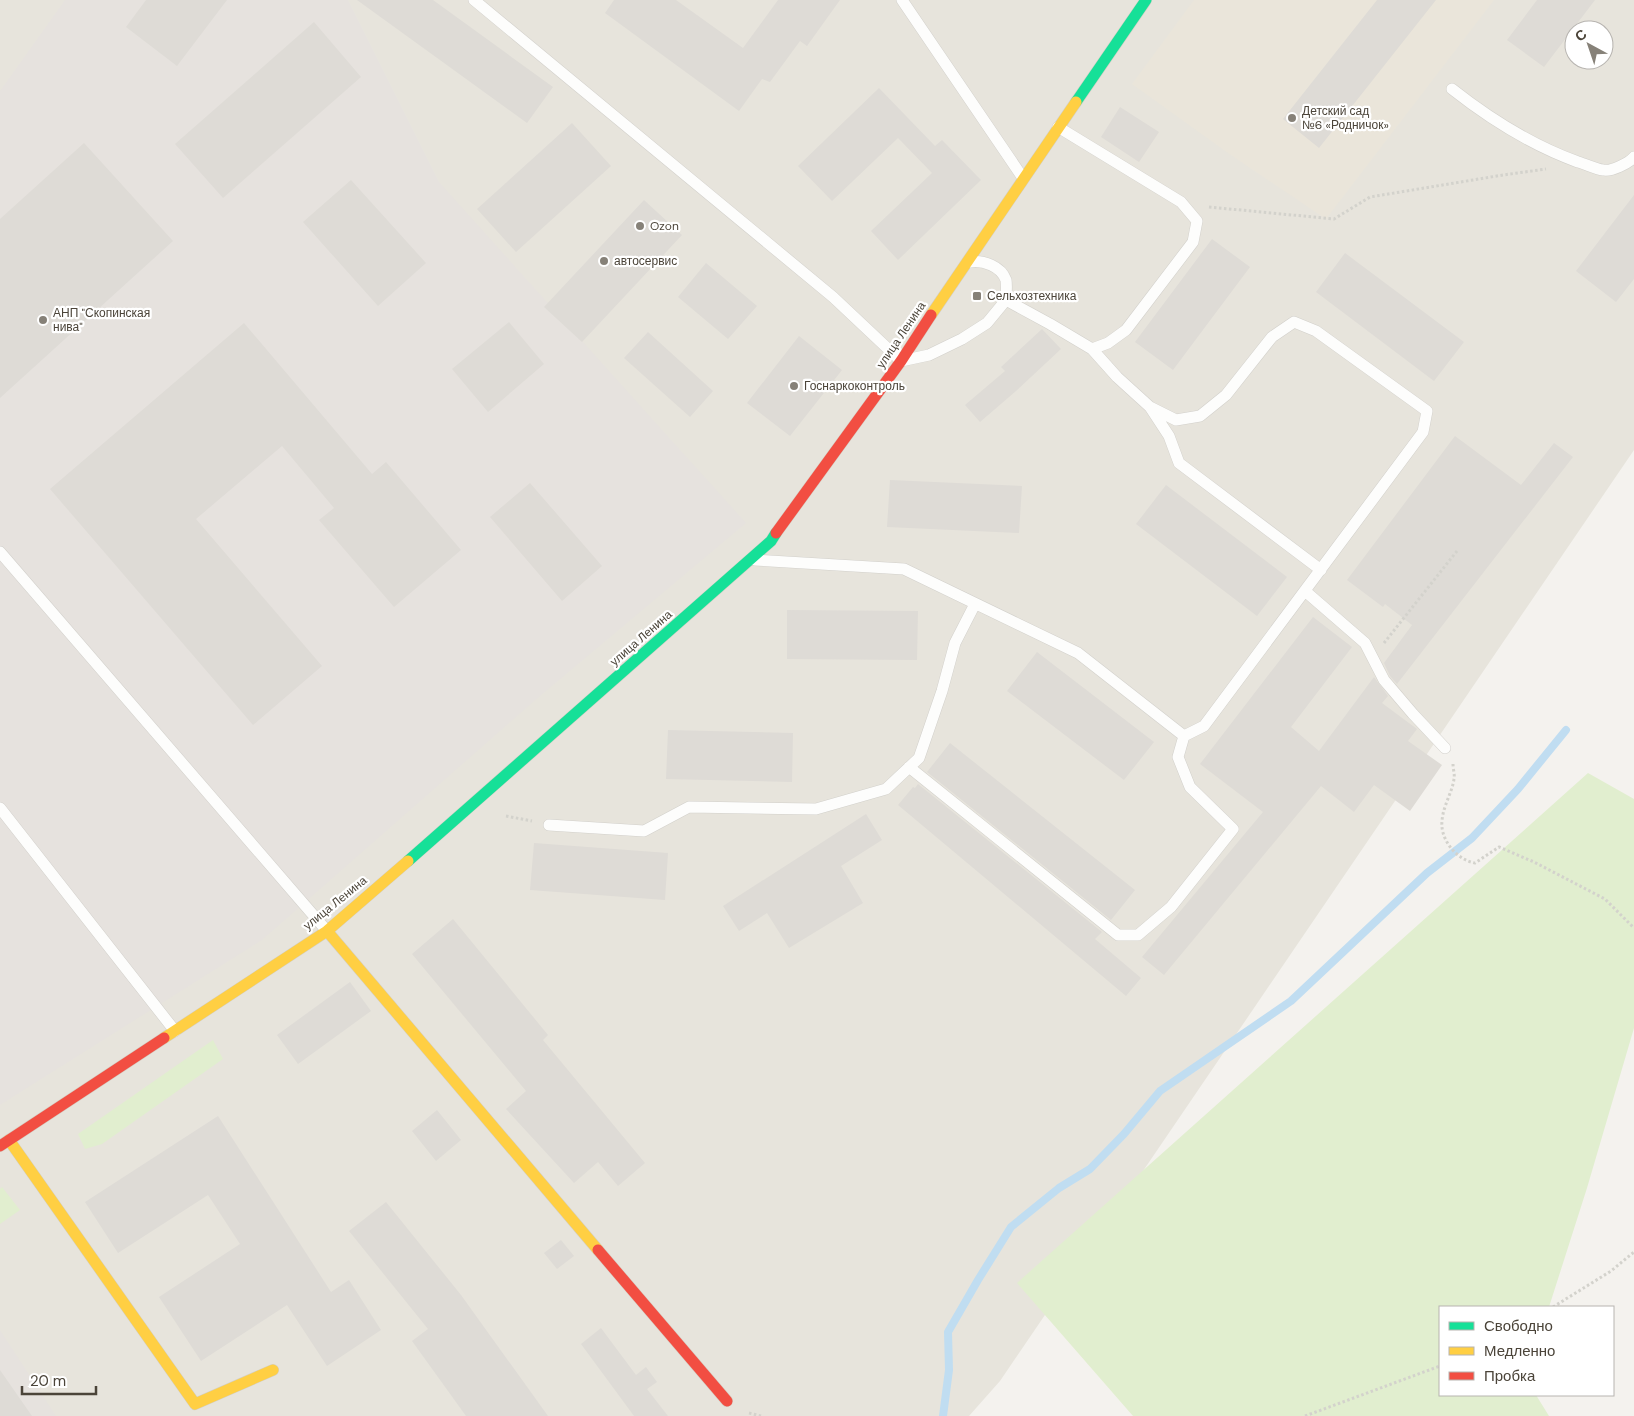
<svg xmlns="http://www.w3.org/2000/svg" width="1634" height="1416" font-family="'DM Sans',sans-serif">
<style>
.residential{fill:#e7e4dc;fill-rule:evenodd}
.industrial{fill:#e6e2de}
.education{fill:#eae5da}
.green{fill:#e1eecf}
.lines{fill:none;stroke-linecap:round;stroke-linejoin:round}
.stream{stroke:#c0ddf1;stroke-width:8}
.building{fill:#dedbd6}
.lane-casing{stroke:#d2d0cb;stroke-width:12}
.fast-casing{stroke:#d3cfc5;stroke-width:12}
.slow-casing{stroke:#d3cfc5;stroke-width:12}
.jam-casing{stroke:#d3cfc5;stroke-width:12}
.path{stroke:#d3d2cc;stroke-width:3;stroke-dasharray:2.5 2.5;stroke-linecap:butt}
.lane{stroke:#fdfdfc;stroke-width:11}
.fast{stroke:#16e098;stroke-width:11}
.slow{stroke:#ffcf43;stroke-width:11}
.jam{stroke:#f24e42;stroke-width:11}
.poi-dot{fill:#868178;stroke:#fff;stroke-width:2}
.labels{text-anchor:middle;stroke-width:4.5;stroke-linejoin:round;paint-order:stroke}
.poi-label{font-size:12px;fill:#4b4439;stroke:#fff;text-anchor:start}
.street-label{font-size:12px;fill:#4b4439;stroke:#fff}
</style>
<rect width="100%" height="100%" fill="#f4f2ee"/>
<path class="residential" d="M0,0h1634v450l-634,931 -31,35h-969zM1574,30h30v30h-30z"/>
<path class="industrial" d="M65,0h283l91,182 307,341 -206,173 -278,244 -262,165v-1014z
M0,1330l56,86h-56z"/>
<path class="education" d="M1194,0h300l-168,219 -98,-66 -96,-69z"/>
<path class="green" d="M1588,773l46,26v229l-47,160 -38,119h-109v88h96l13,21h-416l-116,-133z
M213,1040l10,19 -121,85 -17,5 -7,-15z
M2,1187l18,23 -20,14v-35z"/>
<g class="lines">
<path class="stream" d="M943,1416l6,-46 -1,-38 30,-52 33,-53 48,-39 31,-19 34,-35 36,-43 131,-90 136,-128 45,-35 46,-49 48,-59"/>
</g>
<path class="building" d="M146,0h81l-50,66 -51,-39z
M357,0h76l120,87 -26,36z
M614,0h62l67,48 35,-48h62l-33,46 -7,-5 -30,41 -8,-3 -23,32 -134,-98z
M1377,0h59l-117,148 -36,-29z
M1537,0h58l-51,67 -37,-27z
M314,22l47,55 -138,121 -48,-54z
M879,88l56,58 7,-6 39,40 -83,80 -27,-29 61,-58 -34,-35 -66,63 -34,-35z
M1120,107l39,25 -20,30 -38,-25z
M572,123l39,43 -95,86 -39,-43z
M84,143l89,98 -173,157v-179z
M351,180l75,83 -48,43 -75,-84z
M1634,195v84l-18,23 -40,-31z
M644,200l38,35 -100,107 -38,-35z
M1212,239l38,28 -77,103 -38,-28z
M1345,253l119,89 -30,39 -118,-89z
M706,263l51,43 -29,33 -50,-42z
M509,322l35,42 -56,48 -36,-43z
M244,323l128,151 14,-12 75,88 -67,57 -75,-87 15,-12 -52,-62 -86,73 126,147 -69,59 -203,-236z
M1042,329l19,20 -45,42 -36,31 -15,-17 40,-34 -4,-4z
M648,332l65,59 -23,26 -66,-59z
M799,336l43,34 -52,66 -43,-33z
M1455,436l66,49 33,-42 19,14 -176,227 -7,-8 -6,-13 28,-38 -27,-21 -2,3 -36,-27z
M890,480l132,6 -3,47 -132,-6z
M530,483l72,83 -40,35 -72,-84z
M1166,485l121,92 -30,39 -121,-92z
M787,610l131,1 -1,49 -130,-1z
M1313,617l39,30 -61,80 28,24 55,-74 14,19 -6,7 35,26 -9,12 34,24 -32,46 -36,-26 -20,27 -33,-26 -157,189 -22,-18 121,-145 -63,-48z
M1037,652l117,90 -30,38 -117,-89z
M668,730l125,3 -1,49 -126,-3z
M950,743l185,147 -24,30 -184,-148z
M918,784l184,148 -7,7 46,39 -15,18 -228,-191 15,-18 2,1z
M866,814l16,26 -41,26 22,37 -74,45 -22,-35 -28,18 -16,-25z
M534,843l134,10 -3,47 -135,-10z
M453,919l95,116 -5,5 102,123 -27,23 -20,-24 -24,21 -68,-74 20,-18 -114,-137z
M350,982l21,29 -73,53 -21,-29z
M437,1110l24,30 -25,21 -24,-30z
M218,1116l113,176 18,-12 32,50 -54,36 -40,-61 -86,56 -42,-64 81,-53 -32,-49 -90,58 -33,-51z
M386,1202l75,93 87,121h-82l-54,-75 16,-12 -79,-98z
M561,1240l13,16 -17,13 -13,-16z
M601,1328l35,47 10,-8 11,15 -10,7 21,27h-34l-53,-72z
M0,1370l32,46h-32z"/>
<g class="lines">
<g class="lane-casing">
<path id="lane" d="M474,0l359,297 68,64 28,-6 33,-16 25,-16 19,-23c0,-6 1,-14 0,-20 -5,-14 -23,-20 -36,-18
M902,0l121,178
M1452,89c38,30 79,56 126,73 8,2 17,7 25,8 8,2 26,-7 31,-13
M1058,127l123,75 16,19 -4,21 -67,88 -18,13 -16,6
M1006,300l44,24 42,25 25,28 33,30 19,29 10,27 142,107
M0,552l327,379
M755,560l149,9 174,84 106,83 20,-10 219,-294 4,-21 -111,-80 -22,-9 -22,15 -46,58 -26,21 -24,4 -26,-13
M1305,591l60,52 19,37 29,34 32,34
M909,767l209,168h20l33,-28 62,-78 -43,-42 -12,-30 6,-21
M0,808l175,223
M549,825l95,6 45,-24 127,2 70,-20 33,-31 23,-67 13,-48 20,-39"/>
</g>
<g class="fast-casing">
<path id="fast" d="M1076,102l70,-102
M408,861l363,-320 5,-8"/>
</g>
<g class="slow-casing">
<path id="slow" d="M931,315l145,-213
M327,931l271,319
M164,1038l163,-107 81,-70
M9,1140l186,264 78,-34"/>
</g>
<g class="jam-casing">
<path id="jam" d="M776,533l125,-172 30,-46
M0,1146l164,-108
M598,1250l129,151"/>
</g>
<path class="path" d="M1209,207l125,12 36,-22 133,-22 43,-6
M1384,643l73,-92
M1453,764c0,5 2,11 1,15 -2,14 -11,27 -12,42 -2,19 15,39 33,42l24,-16 35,15 71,37 29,29
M506,816l26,5
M1553,1307l58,-36 23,-19
M749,1413l12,3
M1305,1416l135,-50"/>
<use href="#lane" class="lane"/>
<use href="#fast" class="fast"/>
<use href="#slow" class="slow"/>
<use href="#jam" class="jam"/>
</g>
<g class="poi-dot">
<circle cx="1292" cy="118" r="5"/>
<circle cx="640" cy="226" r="5"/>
<circle cx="604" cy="261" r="5"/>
<rect x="972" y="291" width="10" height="10" rx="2.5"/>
<circle cx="43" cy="320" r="5"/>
<circle cx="794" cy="386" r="5"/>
</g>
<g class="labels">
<g class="poi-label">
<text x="1302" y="115">Детский сад<tspan x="1302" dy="14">№6 «Родничок»</tspan></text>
<text x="650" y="230">Ozon</text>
<text x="614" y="265">автосервис</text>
<text x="987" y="300">Сельхозтехника</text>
<text x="53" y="317">АНП "Скопинская<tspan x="53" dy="14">нива"</tspan></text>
<text x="804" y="390">Госнаркоконтроль</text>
</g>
<g class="street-label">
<text transform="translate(901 335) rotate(-56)" y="4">улица Ленина</text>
<text transform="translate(641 638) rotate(-41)" y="4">улица Ленина</text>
<text transform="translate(335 903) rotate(-39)" y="4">улица Ленина</text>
</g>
</g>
<rect x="1439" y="1306" width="175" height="90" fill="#ffffff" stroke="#b7b4b0"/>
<rect x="1449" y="1322" width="25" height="8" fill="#16e098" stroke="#b7b4b0"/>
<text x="1484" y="1331" font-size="15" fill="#4b4439">Свободно</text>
<rect x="1449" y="1347" width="25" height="8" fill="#ffcf43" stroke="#b7b4b0"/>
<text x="1484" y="1356" font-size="15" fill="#4b4439">Медленно</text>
<rect x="1449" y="1372" width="25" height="8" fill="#f24e42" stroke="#b7b4b0"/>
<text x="1484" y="1381" font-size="15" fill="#4b4439">Пробка</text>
<g transform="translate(1589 45) rotate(320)"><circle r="24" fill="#ffffff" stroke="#b7b4b0"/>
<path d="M0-4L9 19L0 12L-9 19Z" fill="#868178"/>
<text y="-8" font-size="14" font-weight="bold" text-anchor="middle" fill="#4b4439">С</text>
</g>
<path d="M22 1386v8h74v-8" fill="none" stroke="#4b4439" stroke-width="2.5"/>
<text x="30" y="1386" font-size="15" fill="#4b4439" stroke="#ffffff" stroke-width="4" paint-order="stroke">20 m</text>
</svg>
